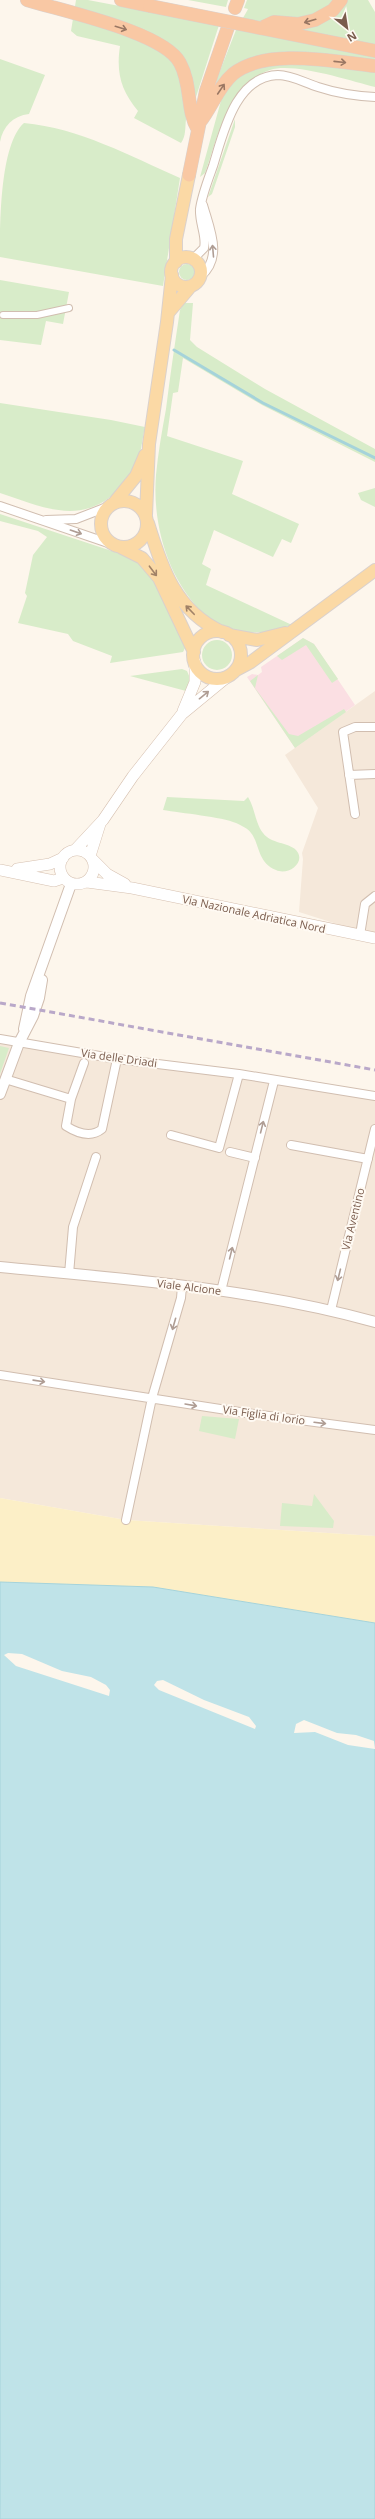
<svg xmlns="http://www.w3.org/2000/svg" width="375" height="2519" font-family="'Open Sans',sans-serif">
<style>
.residential{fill:#f5e8da}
.medical{fill:#fbdfe3}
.green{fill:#d8ecc9}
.sand{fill:#fcefc7}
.water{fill:#bfe3e8;stroke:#a5d3da}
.pier{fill:#fdf6ec}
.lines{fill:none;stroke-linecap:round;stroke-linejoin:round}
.stream{stroke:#a5d3da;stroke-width:3}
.pedestrian-casing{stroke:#d1beb0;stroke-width:8}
.minor-casing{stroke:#d1beb0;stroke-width:10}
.tertiary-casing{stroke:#d1beb0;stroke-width:12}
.secondary-casing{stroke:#d6c0b0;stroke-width:12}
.primary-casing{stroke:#dad1cd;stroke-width:14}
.trunk-casing{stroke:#dad1cd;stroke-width:14}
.pedestrian{stroke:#fff;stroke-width:6}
.minor{stroke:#fff;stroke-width:8}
.tertiary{stroke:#fff;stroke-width:10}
.secondary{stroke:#fff;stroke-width:11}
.primary{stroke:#fbd9a5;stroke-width:12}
.trunk{stroke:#f9c8a4;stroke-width:13}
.rail{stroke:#b9a8c9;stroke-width:3;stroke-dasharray:6 4;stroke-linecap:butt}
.trunk-bridge-casing{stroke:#dad1cd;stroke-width:14;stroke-linecap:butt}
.trunk-bridge{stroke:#f9c8a4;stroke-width:13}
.oneway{stroke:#9a7763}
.oneway2{stroke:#af9d94}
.oneway3{stroke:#a18267}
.labels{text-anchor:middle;stroke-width:4;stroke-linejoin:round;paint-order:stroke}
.street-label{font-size:11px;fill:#7a5c4d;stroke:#fffaf3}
</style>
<rect width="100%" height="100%" fill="#fdf6ec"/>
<path class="residential" d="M375,691v245l-76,-24 4,-53 -1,-6 16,-45 -33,-53z
M0,1038l375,59v439l-249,-16 -126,-22z"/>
<path class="medical" d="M303,638l11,6 41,61 -60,43 -48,-71 5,-3 6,1 4,-3 -1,-5z"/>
<path class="green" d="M76,0h12l131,25 -23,72 -6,-26 -5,-12 -14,-13 -15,-8 -3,6c29,21 37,39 33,75 -1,9 0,17 -5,24l-47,-25 4,-7c-17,-21 -22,-38 -18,-65l-43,-10 -6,-5z
M188,0h40l-2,7z
M247,0h121l7,12v75c-25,-6 -81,-25 -105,-17 -23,7 -39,33 -48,54 -7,15 -11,33 -17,49l-5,4 22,-80 -6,-16 20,-51 11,-19 1,-2 -4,-1z
M0,59l45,16 -16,39c-16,2 -26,12 -29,28z
M235,119v8l-23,67 -4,3z
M24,123c55,5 106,33 156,55l-17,108 -163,-29c0,-34 0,-113 24,-134z
M179 272a8 8 0 1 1 16 0a8 8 0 1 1-16 0Z
M0,280l69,12 -6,32 -17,-3 -5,24 -41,-5z
M184,303h9l-3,37 7,7 68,42 110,60v13l-113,-57 -79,-47 -5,34 -5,1 -6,43 76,25 -11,33 67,30 -8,19 -9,-4 -9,18 -59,-27 -12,34 9,5 -5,16 86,40c-30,11 -63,12 -88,-11 -36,-34 -52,-90 -48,-139 2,-22 6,-44 10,-66 4,-33 9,-66 14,-99z
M0,403l111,17 34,7c-3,13 -4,28 -9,39 -4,10 -12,18 -19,25 -36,35 -75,16 -117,2z
M375,488v19l-14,-7 -3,-7z
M0,514l133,44 21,19 32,69 -3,6 -73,11 2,-7 -39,-15 -5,-7 -50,-11 9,-27 -2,-3 8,-38 14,-18 -9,-6 -38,-10z
M303,638l11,6 24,35 -6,4 -26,-38 -24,15 -5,-4z
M202 655a15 15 0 1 1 30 0a15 15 0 1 1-30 0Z
M182,669l5,2 3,7 -4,13 -56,-15z
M258,675l-3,13 34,46 9,2 46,-27 2,3 -51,36 -45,-67z
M167,797l77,4 4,-4c7,11 7,26 15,36 8,11 25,9 33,17 11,12 -8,26 -20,20 -19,-8 -16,-26 -25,-37 -2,-4 -11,-8 -15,-10 -14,-6 -55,-10 -73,-13z
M0,1046l9,2 -9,26z
M202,1416l37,3 -4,20 -36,-8z
M314,1494l20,27 -1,7 -53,-2 2,-23 30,3z"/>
<path class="sand" d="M0,1498l126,22 249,16v87l-222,-36 -153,-5z"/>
<path class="water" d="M0,1582l153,5 222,36v896h-375z"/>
<path class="pier" d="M8,1653l14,1 40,17 29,6 15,8 4,5 -1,6 -93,-30 -12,-11z
M163,1680l41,20 45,17 7,9 -1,3 -96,-39 -5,-5 3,-4z
M304,1720l33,13 19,2 18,6 1,8 -27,-4 -33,-13 -21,1 2,-9z"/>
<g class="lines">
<path class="stream" d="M174,350l89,53 112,55"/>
<g class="pedestrian-casing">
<path id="pedestrian" d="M3,315h34l32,-7"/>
</g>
<g class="minor-casing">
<path id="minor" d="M193,259l11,-11c3,-12 -5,-25 -4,-39 2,-14 8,-29 13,-43 10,-32 22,-90 65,-91 14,0 27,8 40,12 18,6 38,9 57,10
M201,276c22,-19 9,-46 2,-71
M0,506l111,38
M46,520l30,-1 31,-12
M349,775l26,-1
M355,814l-12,-82 12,-5h20
M360,935l5,-31 10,-8
M0,1039l117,20 122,15 136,22
M84,1063l-13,36 -5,27c11,7 25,12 36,3l15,-70
M5,1079l66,20
M171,1135l48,13 20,-74
M291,1145l77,14
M230,1152l25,6
M69,1274l4,-47 23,-70
M221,1291l53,-210
M331,1310l44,-181
M0,1375l246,38 129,17
M126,1520l26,-122 29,-100 1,-12"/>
</g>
<g class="tertiary-casing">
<path id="tertiary" d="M24,1029l7,-33 40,-112
M0,1094l19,-51 14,-27 6,-18 3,-18
M0,1267c125,12 253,21 375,55"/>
</g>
<g class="secondary-casing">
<path id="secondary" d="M183,711l12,-29v-20
M60 867a17 17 0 1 1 34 0a17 17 0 1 1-34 0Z
M75,850l28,-30 30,-44 49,-62 45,-37
M90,856l10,-32
M93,860l14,14 18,10
M17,869l33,-5 13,-6
M0,870l54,11 9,-3
M87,882l45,6 243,50"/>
</g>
<g class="primary-casing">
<path id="primary" d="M171 272a15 15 0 1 1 30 0a15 15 0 1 1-30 0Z
M176,262v-23l13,-64
M168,313l22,-26
M101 524a23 23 0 1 1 46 0a23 23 0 1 1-46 0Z
M114,503l22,-27 9,-21
M146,515l3,-71 18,-122 5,-47
M148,523c14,46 28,88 74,109
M122,548l20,10 17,20 35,74
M193 655a24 24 0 1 1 48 0a24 24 0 1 1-48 0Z
M229,635l28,5 28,-7
M236,670l15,-8 124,-92"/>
</g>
<g class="trunk-casing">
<path id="trunk" d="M27,0c35,11 137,32 153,63 12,22 6,47 18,67
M121,0l29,6
M235,8l3,-8
M260,28l115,23
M261,28l13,-6 24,2 17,-4 18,-10 8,-10
M200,122c12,-15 18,-35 33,-48 33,-27 103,-12 142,-8
M189,175l17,-84 22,-64"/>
</g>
<use href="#pedestrian" class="pedestrian"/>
<use href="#minor" class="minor"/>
<use href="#tertiary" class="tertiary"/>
<use href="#secondary" class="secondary"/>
<use href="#primary" class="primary"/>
<use href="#trunk" class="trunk"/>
<path class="rail" d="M0,1003l375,67"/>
<g class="trunk-bridge-casing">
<path id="trunk-bridge" d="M150,6l110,22"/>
</g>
<use href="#trunk-bridge" class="trunk-bridge"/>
</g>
<defs><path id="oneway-shaft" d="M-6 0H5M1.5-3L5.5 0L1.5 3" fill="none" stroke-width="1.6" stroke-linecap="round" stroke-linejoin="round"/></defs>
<g class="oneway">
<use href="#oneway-shaft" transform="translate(310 21) rotate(164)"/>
<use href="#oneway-shaft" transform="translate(121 28) rotate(17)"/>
<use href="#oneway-shaft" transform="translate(340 62) rotate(6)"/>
<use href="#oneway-shaft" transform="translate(221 89) rotate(-56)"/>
</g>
<g class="oneway2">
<use href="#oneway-shaft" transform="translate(213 251) rotate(-95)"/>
<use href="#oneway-shaft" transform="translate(76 532) rotate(19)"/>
<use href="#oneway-shaft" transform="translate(204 695) rotate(-39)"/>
<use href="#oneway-shaft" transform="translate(262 1127) rotate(-76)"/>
<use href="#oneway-shaft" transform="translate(231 1253) rotate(-76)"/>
<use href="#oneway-shaft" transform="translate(339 1275) rotate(104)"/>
<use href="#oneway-shaft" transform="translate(174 1324) rotate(106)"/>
<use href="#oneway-shaft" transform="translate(39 1381) rotate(8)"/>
<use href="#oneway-shaft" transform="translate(191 1405) rotate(10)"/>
<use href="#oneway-shaft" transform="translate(320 1423) rotate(7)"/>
</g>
<g class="oneway3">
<use href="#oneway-shaft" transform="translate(153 571) rotate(53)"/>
<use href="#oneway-shaft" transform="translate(190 610) rotate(-134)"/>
</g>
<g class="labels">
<g class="street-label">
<text transform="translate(254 914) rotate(12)" y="4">Via Nazionale Adriatica Nord</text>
<text transform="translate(119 1058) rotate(8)" y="4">Via delle Driadi</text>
<text transform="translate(353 1219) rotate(-76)" y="4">Via Aventino</text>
<text transform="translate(189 1287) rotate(7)" y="4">Viale Alcione</text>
<text transform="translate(264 1415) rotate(8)" y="4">Via Figlia di Iorio</text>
</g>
</g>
<g transform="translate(347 28) rotate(150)" stroke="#fffaf3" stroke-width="3" paint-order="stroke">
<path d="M0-3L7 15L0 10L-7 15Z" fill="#7a5c4d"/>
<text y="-6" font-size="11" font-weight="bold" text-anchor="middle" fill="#7a5c4d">N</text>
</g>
</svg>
